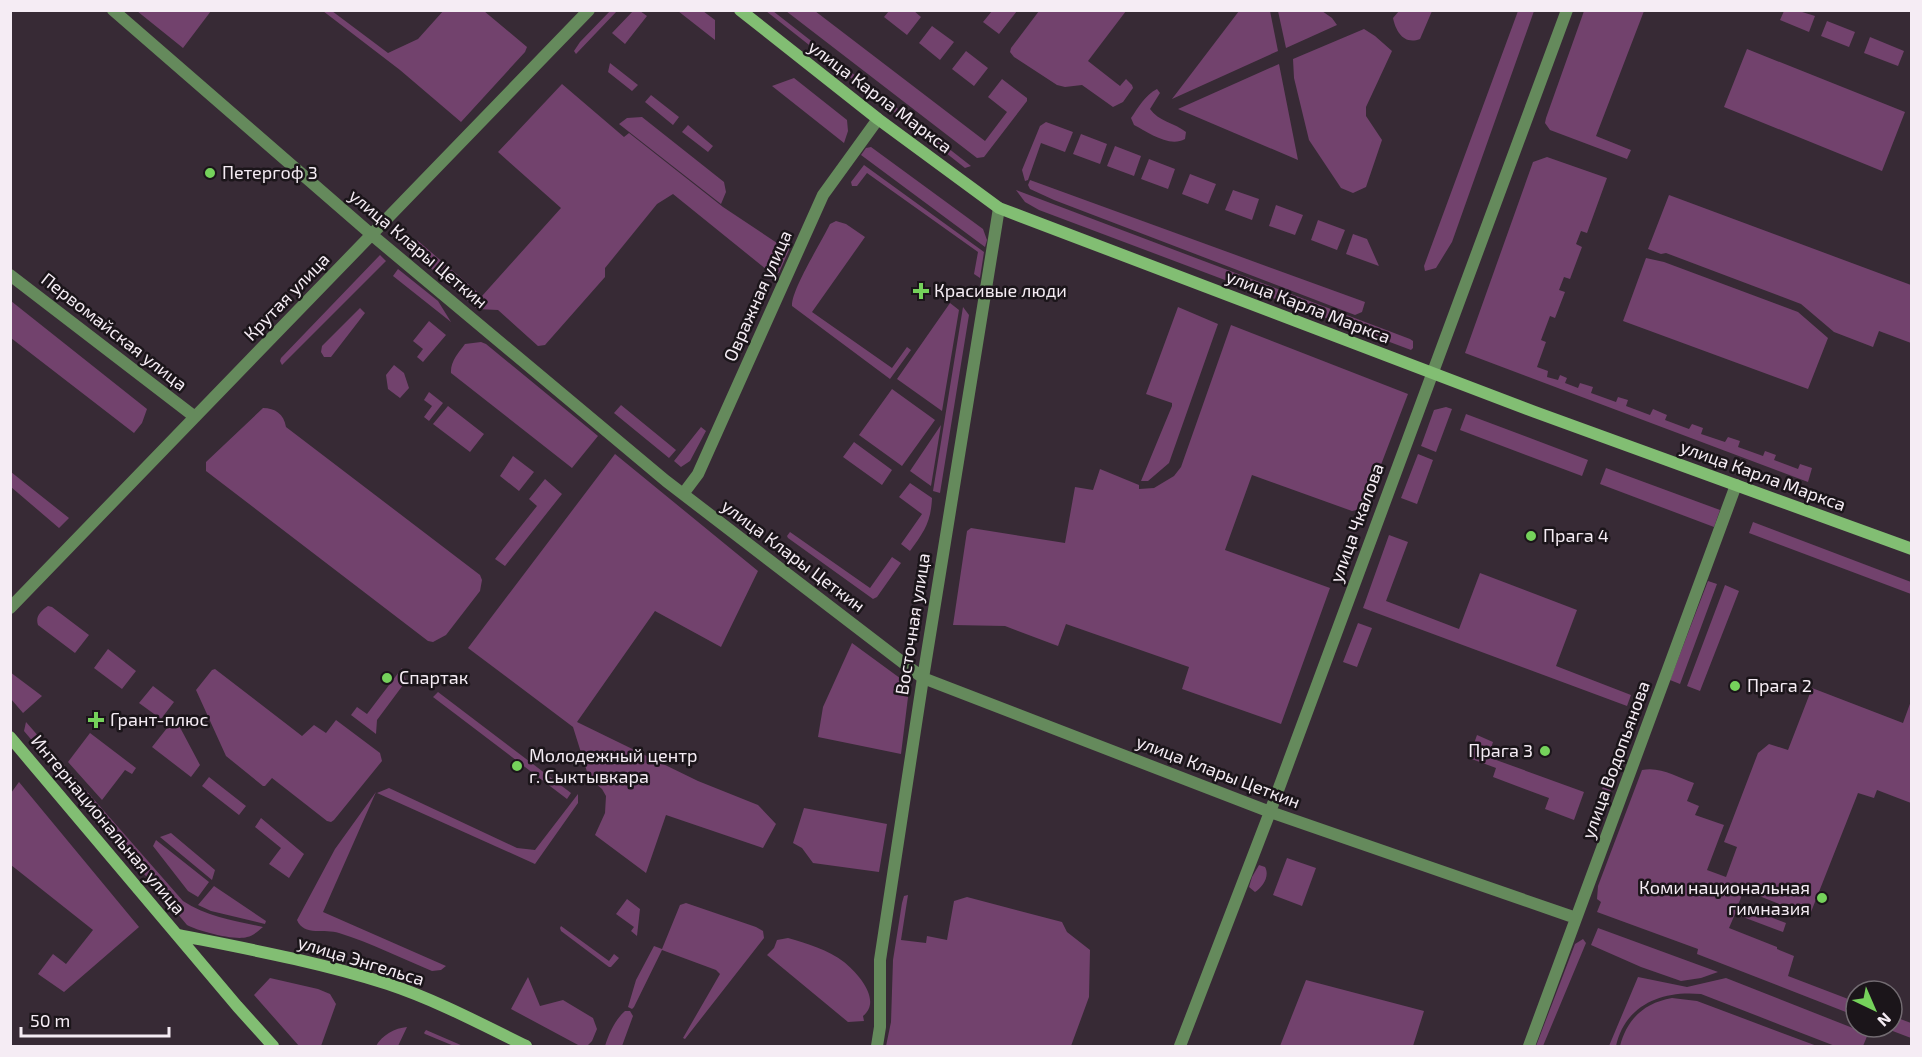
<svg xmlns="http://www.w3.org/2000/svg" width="1922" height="1057" font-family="'Exo 2',sans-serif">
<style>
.green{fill:#72426d}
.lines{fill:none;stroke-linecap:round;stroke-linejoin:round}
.street{stroke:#658a5c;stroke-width:12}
.secondary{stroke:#82be73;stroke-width:12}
.poi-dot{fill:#75d25b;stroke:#1b151a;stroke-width:2}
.labels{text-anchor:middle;stroke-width:5;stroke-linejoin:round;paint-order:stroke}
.street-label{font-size:18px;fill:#f5ecf4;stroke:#1b151a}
.poi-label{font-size:18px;fill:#f5ecf4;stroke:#1b151a;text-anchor:start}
</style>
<rect width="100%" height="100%" fill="#372a35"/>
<path class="green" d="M444,10l40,1 43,36 -2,5 -64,70 -61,-52 -77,-59h9l56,42 30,-14z
M913,10l8,7 -14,18 -23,-18 5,-6z
M137,11h74l-28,37z
M610,11h7l-41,43 -2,-3 6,-9z
M633,11h7l7,5 -22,28 -13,-11z
M678,11h25l12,9v20z
M766,11h7l198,155 -6,2z
M786,11h29l170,130 22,-29 -19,-15 14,-18 25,19v3l-43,56 -7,1z
M992,11v-1l25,1 -18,23 -16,-12z
M1039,11h87l-38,50 32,25 6,-7 6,6 1,3 -10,14 -10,5 -31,-22 -17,2 -8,-2 -43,-28 -4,-5 1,-4z
M1239,11h31l8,40 -106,48z
M1278,11h44l10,7 5,7 -51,23z
M1399,11h33l-12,28c-16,6 -24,-7 -27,-21z
M1518,11h16l-82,231 -16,26 -11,3 -1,-5z
M1584,11h60l-48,125 35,14 -4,9 -77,-29 -5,-7 1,-5z
M1784,11h15l16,5 -6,16 -29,-12z
M1827,21l28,11 -6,15 -28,-11z
M932,26l22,16 -14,18 -21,-17z
M1364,29l11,7 17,15 -26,56v9l16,24 -16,47 -13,6 -12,-5 -32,-48 -15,-62 -1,-19z
M1870,37l34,14 -6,15 -34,-13z
M1747,49l158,63 -23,59 -158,-64z
M966,51l22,17 -14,18 -22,-17z
M610,63l28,22 -6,6 -24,-19z
M1279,64l19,96 -120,-51z
M794,78l53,42 1,11 -4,12 -72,-57z
M562,84l62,53 5,-4 94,74 57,38 3,-6 5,2 1,9 -10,23 -7,1 -99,-80 -16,10 -52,64v9l-60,68 -7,1 -40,-36 -21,-1 -62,-55 -2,-4 4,-10 65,56 79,-88 -63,-56z
M1157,89l3,4 -10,16c8,12 25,14 36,23l-1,7c-16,9 -37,-7 -51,-14l-3,-7c7,-10 14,-23 26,-29z
M651,95l28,22 -6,8 -28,-23z
M642,117l82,65 2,10 -5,12 -102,-80 8,-6z
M1046,122l27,10 -8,20 -24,-9 -13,37 -3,1 -3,-11 18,-44z
M688,125l25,21 -5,6 -26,-20z
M1081,134l26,10 -7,20 -27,-10z
M1115,146l26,10 -7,20 -27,-10z
M871,147l112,82 4,11 -2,7 -124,-92 5,-7z
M1547,157l60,21 -20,55 -6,-2 -5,13 6,3 -12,32 -6,-2 -5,13 6,2 -10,26 -5,-2 -9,24 5,2 -9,25 11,4 -1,6 11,3 2,-5 7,3 -2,5 13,5 2,-5 13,4 -2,6 25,9 2,-5 10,3 -2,6 24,9 3,-6 14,6 -2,5 24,9 3,-5 11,4 -2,6 24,8 3,-5 12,4 -2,6 25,9 2,-5 11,4 -2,5 24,9 2,-5 12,4 -4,14 -343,-129 68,-191z
M1149,159l26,10 -7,20 -27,-10z
M864,165l120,87 -4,26 -6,-4 4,-22 -111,-79 -10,13h-5l-1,-4z
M1190,174l26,10 -8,20 -26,-10z
M1030,180l335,122 -3,10 -7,3 -301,-115 -24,-11 -2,-4z
M1016,190l394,149 3,2v7l-2,2 -372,-140 -14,-8z
M1233,190l26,9 -7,21 -27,-10z
M1669,195l242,90v58l-32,-12 -6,16 -39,-15 -33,-28 -135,-51 -5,1 -13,-5z
M1276,205l27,10 -8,20 -26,-9z
M1318,220l27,10 -8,20 -26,-10z
M836,221l10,3 19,13 -53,75 80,56 15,-21 4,3 -21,29 -98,-73c-1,-16 30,-65 38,-82z
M1353,234l14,5 12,27 -33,-12z
M380,255l6,6 -104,104 -2,-4 1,-3z
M1646,258l18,4 134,50 30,26 -20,51 -185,-68z
M398,269l40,32 13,21 -58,-46z
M11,301l136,108 -5,14 -8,10 -123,-95z
M950,303l9,7 -17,101 -45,-32z
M963,307l6,8 -29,178 -7,-2z
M1178,307l40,17 -49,139 -21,18h-7l31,-75v-3l-26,-9z
M360,308l5,5 -34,44h-7l-3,-5 1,-6z
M429,321l17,14 -23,27 -6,-5 6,-8 -10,-8z
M1231,325l177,69 -42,110 -5,5 -9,2 -100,-36 -27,75 105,38 -49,136 -99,-35 7,-22 -123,-43 -8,22 -53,-20 -52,-1 14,-94 4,-3 94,15 10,-56 18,3 7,-21 39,16v4l15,-1 20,-12 7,-9z
M481,342l5,2 112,92 -26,32 -121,-95c-1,-11 8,-21 14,-29z
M394,365l10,8 5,15 -9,10 -12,-9 -2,-14z
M892,389l43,31 -33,46 -43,-31z
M429,392l14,11 -14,18 -5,-4 8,-11 -8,-6z
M621,405l55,45 -7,8 -55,-45z
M448,406l36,28 -14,18 -37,-28z
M1446,407l6,2 -16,43 -15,-6 13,-36z
M263,408c12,0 21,6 23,19l194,148 2,5 -2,11 -34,44 -13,7 -5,-1 -222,-170v-9z
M1466,414l122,46 -6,16 -122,-46z
M941,425l-10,61 -21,-15z
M701,427l5,4 -16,30 -9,6 -7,-6z
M854,442l38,28 -10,15 -39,-28z
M615,454l143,117 -37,76 -66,-36 -78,111 121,59 60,24 18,19 -13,24 -97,-33 -20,58 -51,-38 10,-22 1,-17 -4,-7 -13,-11 -16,-51 -105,-79z
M1418,454l15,6 -16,44 -16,-6z
M513,456l21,16 -15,19 -19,-15z
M1606,468l114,42 -6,17 -114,-43z
M11,472l58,46 -10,10 -48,-41z
M545,479l17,15 -57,72 -10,-7 42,-53 -8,-7z
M910,483l22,15c-1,24 -8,34 -22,53l-9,-7 21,-30 -23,-17z
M1753,522l158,60v12l-162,-61z
M790,532l80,56 22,-31 9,6 -24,34 -4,2 -85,-61 -1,-2z
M1389,535l19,7 -22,59 73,28 21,-56 97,37 -21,56 75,29 -4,11 -264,-98z
M1708,581l9,3 -37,100 -10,-4z
M1725,585l14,6 -39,100 -13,-5z
M48,606l4,1 37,28 -14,18 -37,-28c-3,-9 3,-14 10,-19z
M1358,623l14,5 -15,39 -14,-5z
M852,643l56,41 1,5 -8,65 -83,-17 5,-30z
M108,649l28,22 -14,18 -28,-21z
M402,668l4,13 -29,39 -1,14 -25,-19 6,-8 10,7z
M215,669l87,67 12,-11 12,8 10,-13 44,33 2,8 -48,59 -3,2 -4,-1 -55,-43 -7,8h-2l-37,-30 -30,-66 16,-20z
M10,672l32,24 -19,17 -12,-14z
M153,686l21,16 -13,17 -22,-16z
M1812,688l91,35 8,-22v102l-34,-13 -3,8 -16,-5 -47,119 -17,-7 -2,4 -48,-19 -6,15 48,18 -3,9 -48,-18 -6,14 48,19v2l17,7 -6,20 68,26v14l-159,-62 1,-5 -101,-37 4,-10 -4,-3 1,-13 44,-116c18,-4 35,7 52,13l-7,18 12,5 -4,9 29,10 -17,45 19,7 11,-30 -13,-5 34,-89 11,-9 19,6z
M438,692l133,101 -4,6 -134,-102z
M175,718l25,47 -9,12 -39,-30z
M26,722l157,179c24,16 53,20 80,26 -5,4 -10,9 -16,10 -12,4 -49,-6 -60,-12l-163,-194z
M90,733l46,35 -4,6 -7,-4 -23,30 -34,-38z
M1477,735l16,7 -5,15 96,35 -10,28 -29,-11 4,-11 -56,-21 3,-9 -27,-10z
M1619,744l8,3 -30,80 -8,-3z
M209,777l37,29 -7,9 -37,-29z
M19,782l120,145 -75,65 -26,-18 15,-20 13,10 27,-34 -82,-65v-72z
M389,788l128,60 18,2 43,-56v9l-43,61 -158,-71z
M376,792l-53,120 123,54 -5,4 -9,1c-31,-13 -61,-28 -93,-38 -14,-5 -35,4 -42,-13l38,-71z
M804,808l83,16 -8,48 -66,-9 -11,-15 -9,-5z
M261,818l43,36 -15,24 -20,-14 12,-16 -26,-21z
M171,833l44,37 -3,10 -52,-43z
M156,840l53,42 -11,15 -10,-6 -35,-45z
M1287,858l29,10 -14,38 -29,-11z
M1259,865l6,2c5,9 -2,20 -10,25l-6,-5 3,-10z
M214,886l52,35 -1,3 -54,-13 -13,-6z
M908,895l-7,45 25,3 1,-7 20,4 7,-39 13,-4 95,25 5,10 23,18 -1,47 -18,49h-185l5,-24 2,-62 9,-57 2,-7z
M627,899l13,10 -3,27 -6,-5 3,-4 -18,-13z
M686,903l70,24 7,4 1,7 -79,101 -2,-1 37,-64 -4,-4 -54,-20 -28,57 -2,2 -4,-2 8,-27 18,-34 8,3 18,-44z
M561,926l48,35 5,-7 5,4 -8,9h-2l-48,-36 -1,-3z
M1598,928l120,44 -17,6 -20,3 -40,-14 -50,-22z
M788,938c18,5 41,12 56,24 15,12 38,39 19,54l1,5 -16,1 -81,-67 7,-7 3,-8z
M1583,939l3,4 -43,103h-7l39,-102z
M528,977l12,29 23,-6 30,18 4,11 -5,12 -5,5h-7l-69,-37z
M1638,977l49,10 39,-9 142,56 -5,12h-28l-134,-52c-39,-4 -76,11 -85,52h-7z
M270,978l48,11 12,5 6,10 -15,42h1h-23l-45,-51z
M1306,980l118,31 -11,35h-133z
M1672,998l25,3 120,45h-197c7,-27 24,-43 52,-48z
M625,1011h5l3,5 -11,30h-17c4,-13 10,-26 20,-35z
M1895,1017l16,6v15l-21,-8z
M407,1027l-9,19h-22c6,-11 19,-18 31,-19z
M426,1030l37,16h-9l-29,-12 -1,-1z"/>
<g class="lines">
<path class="street" d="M113,10l259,225 294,246 257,197 347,134 306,106
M10,275l185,142
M683,494l15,-20 125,-279 55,-76
M10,608l579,-598
M877,1046l3,-19v-67l43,-282 76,-470
M1180,1046l90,-234 297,-802
M1529,1046l207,-561"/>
<path class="secondary" d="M740,10l138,109 121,89 536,204 377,137
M10,737l227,269 36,40
M178,935c70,14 141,27 210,49 48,16 93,40 138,62"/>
</g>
<g class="poi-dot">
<circle cx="210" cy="173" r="6"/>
<path d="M918 282h6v6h6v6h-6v6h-6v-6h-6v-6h6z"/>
<circle cx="1531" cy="536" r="6"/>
<circle cx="387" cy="678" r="6"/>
<circle cx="1735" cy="686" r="6"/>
<path d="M93 711h6v6h6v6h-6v6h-6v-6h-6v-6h6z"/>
<circle cx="1545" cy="751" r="6"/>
<circle cx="517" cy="766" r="6"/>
<circle cx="1822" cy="898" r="6"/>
</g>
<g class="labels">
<g class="street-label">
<text transform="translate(880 97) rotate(37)" y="6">улица Карла Маркса</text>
<text transform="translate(418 249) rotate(40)" y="6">улица Клары Цеткин</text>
<text transform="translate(758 296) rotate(-66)" y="6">Овражная улица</text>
<text transform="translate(287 297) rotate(-46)" y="6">Крутая улица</text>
<text transform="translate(1308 307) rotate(21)" y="6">улица Карла Маркса</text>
<text transform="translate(114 332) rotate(38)" y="6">Первомайская улица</text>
<text transform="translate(1763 476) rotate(20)" y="6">улица Карла Маркса</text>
<text transform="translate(1357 523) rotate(-70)" y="6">улица Чкалова</text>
<text transform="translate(793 556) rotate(37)" y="6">улица Клары Цеткин</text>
<text transform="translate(913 624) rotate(-81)" y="6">Восточная улица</text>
<text transform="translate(1616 760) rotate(-70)" y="6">улица Водопьянова</text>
<text transform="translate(1218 772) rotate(21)" y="6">улица Клары Цеткин</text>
<text transform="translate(108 825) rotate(50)" y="6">Интернациональная улица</text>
<text transform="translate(361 961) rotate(17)" y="6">улица Энгельса</text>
</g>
<g class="poi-label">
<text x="222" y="179">Петергоф 3</text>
<text x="934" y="297">Красивые люди</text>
<text x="1543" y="542">Прага 4</text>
<text x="399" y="684">Спартак</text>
<text x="1747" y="692">Прага 2</text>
<text x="110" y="726">Грант-плюс</text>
<text x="1533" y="757" text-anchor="end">Прага 3</text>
<text x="529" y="762">Молодежный центр<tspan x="529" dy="21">г. Сыктывкара</tspan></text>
<text x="1810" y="894" text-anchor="end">Коми национальная<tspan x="1810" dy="21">гимназия</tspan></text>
</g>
</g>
<rect width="1922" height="1057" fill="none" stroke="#f5ecf4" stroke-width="24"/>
<g transform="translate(1874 1009) rotate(136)"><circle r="28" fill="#1b151a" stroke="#726b71" stroke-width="1.5"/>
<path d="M0-4.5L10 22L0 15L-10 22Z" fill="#75d25b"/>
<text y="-9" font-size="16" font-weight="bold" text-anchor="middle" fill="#f5ecf4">N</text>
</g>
<path d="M21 1027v9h148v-9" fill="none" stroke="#f5ecf4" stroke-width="3"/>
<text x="30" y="1027" font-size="18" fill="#f5ecf4" stroke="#1b151a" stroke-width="4.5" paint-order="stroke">50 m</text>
</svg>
